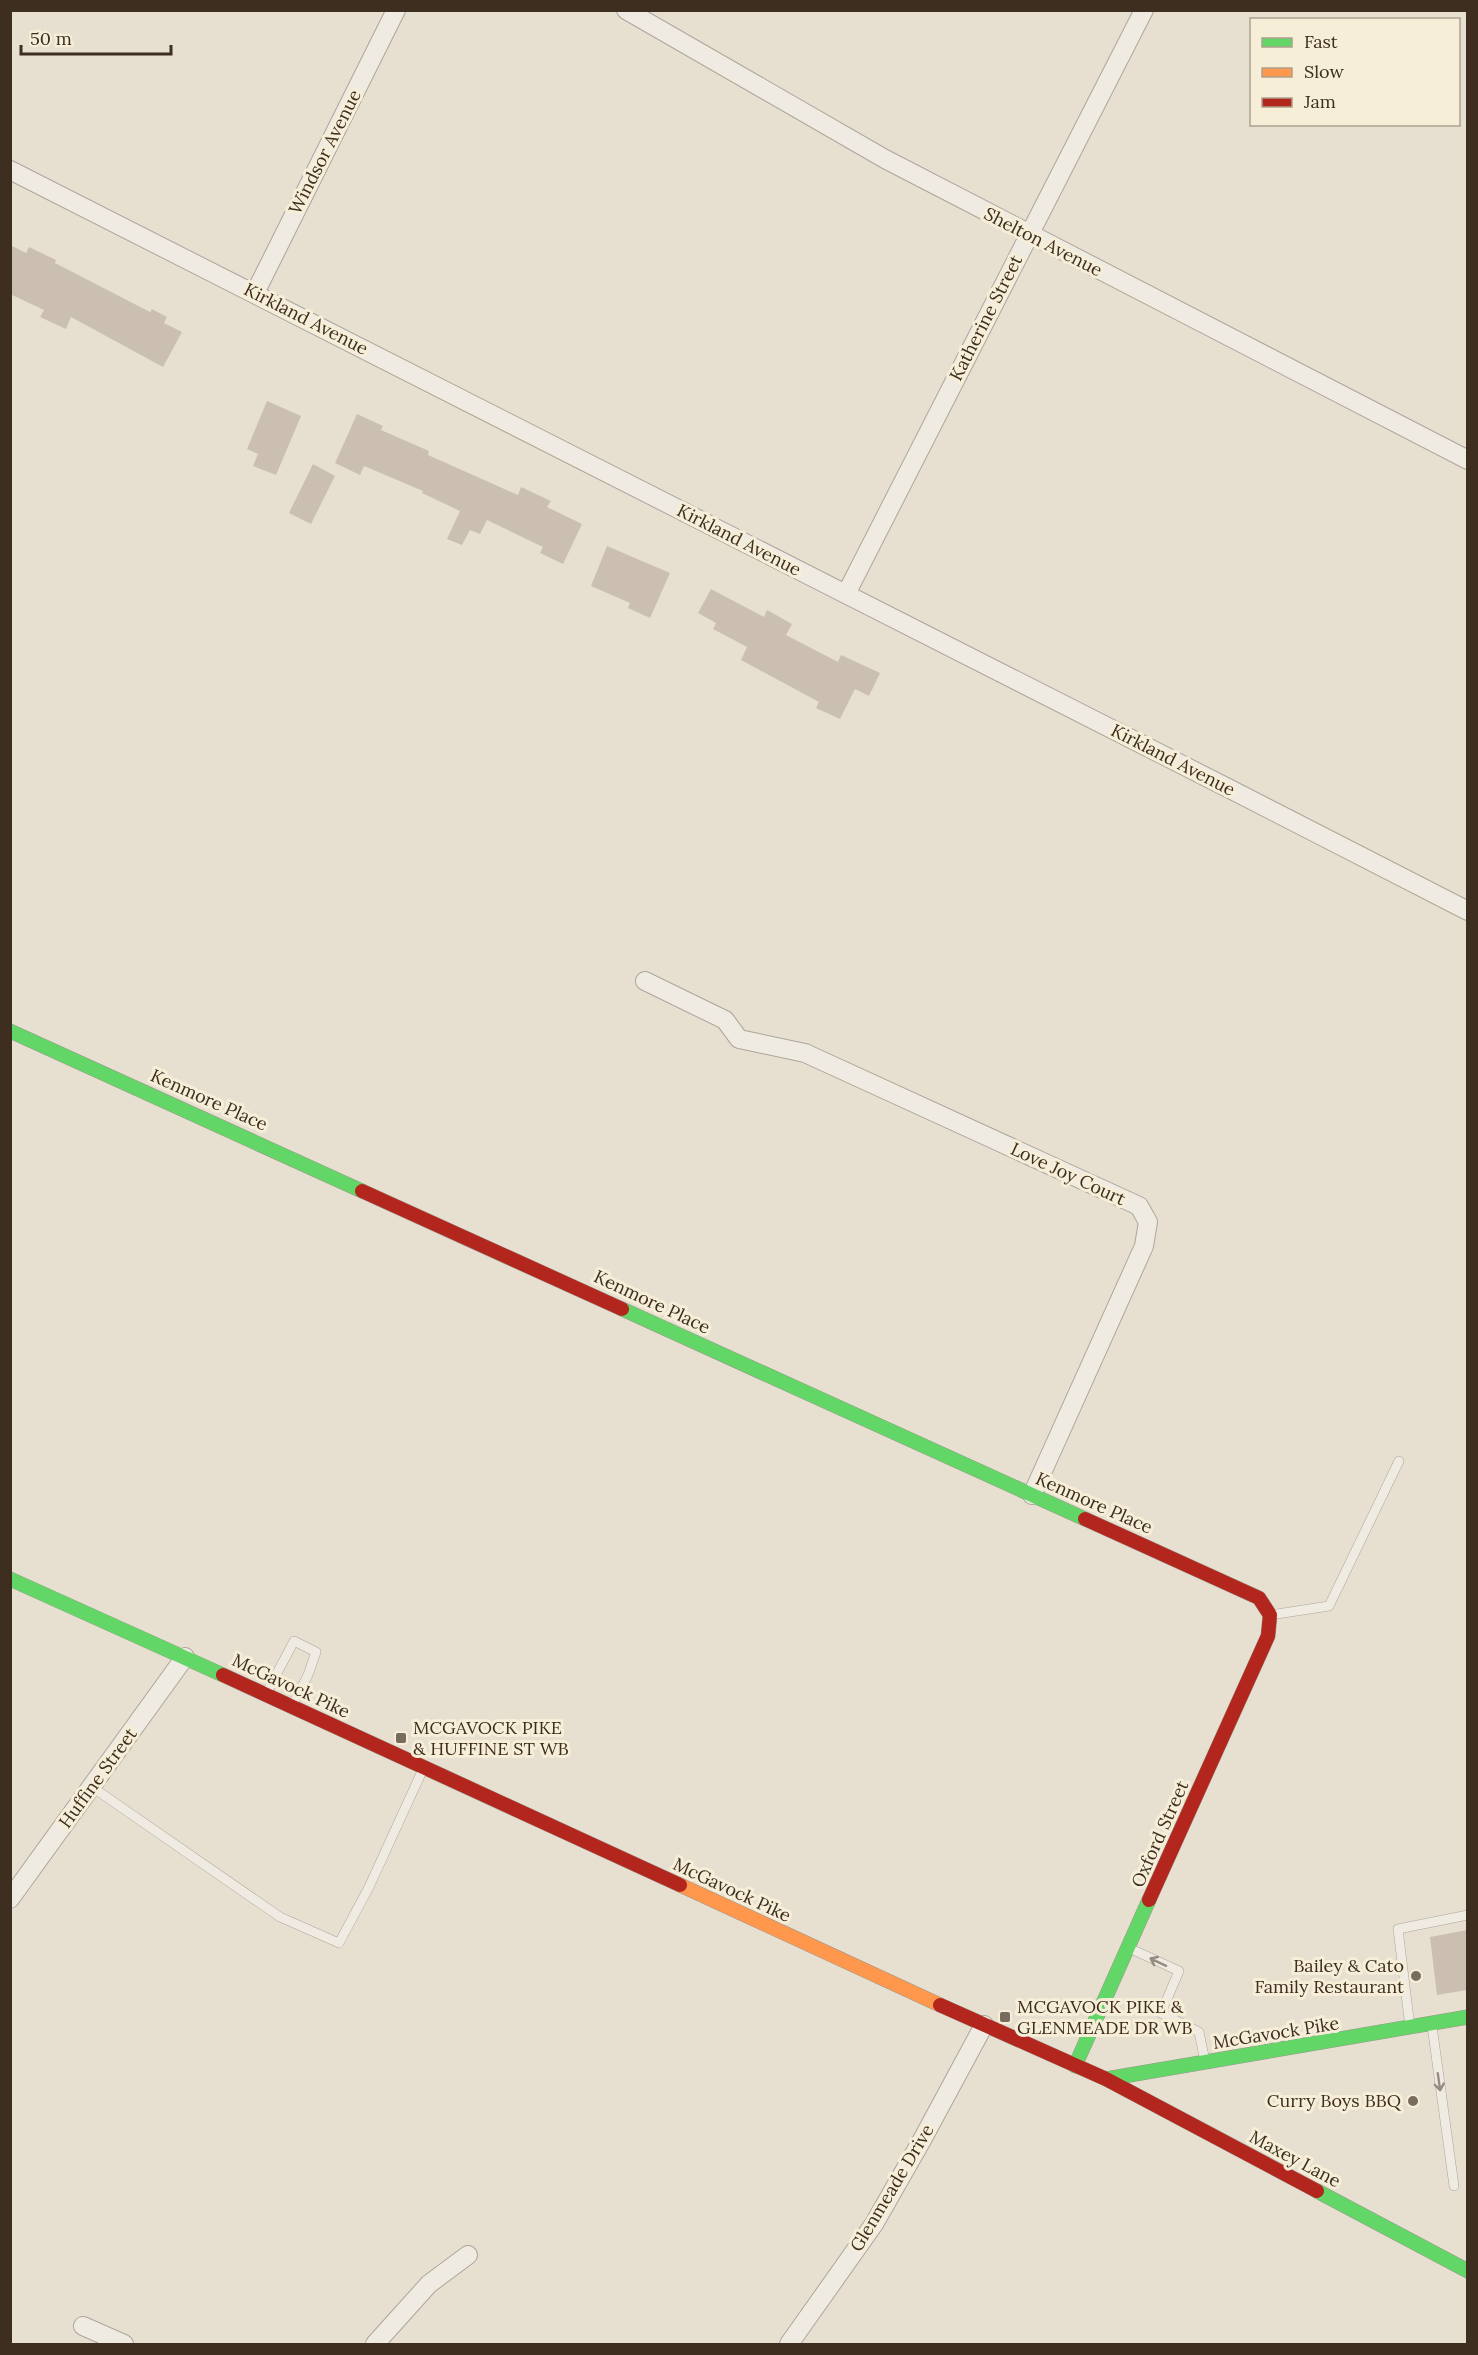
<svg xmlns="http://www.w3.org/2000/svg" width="1478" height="2355" font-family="Lora,serif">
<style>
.building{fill:#cbbfb2}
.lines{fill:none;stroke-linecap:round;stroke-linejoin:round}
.lane-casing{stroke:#ada599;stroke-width:10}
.street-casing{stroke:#ada599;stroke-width:20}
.fast-casing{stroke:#9c958a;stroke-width:15}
.slow-casing{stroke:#9c958a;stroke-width:15}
.jam-casing{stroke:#9c958a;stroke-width:15}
.lane{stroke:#efebe3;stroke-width:9}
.street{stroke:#efebe3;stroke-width:18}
.fast{stroke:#63d668;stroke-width:14}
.slow{stroke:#ff974d;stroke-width:14}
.jam{stroke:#b3261e;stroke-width:14}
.oneway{stroke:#968c82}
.poi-dot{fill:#786c5e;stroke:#f7eed8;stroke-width:2}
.labels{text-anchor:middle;stroke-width:6;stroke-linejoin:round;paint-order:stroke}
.street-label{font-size:18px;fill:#3d2e20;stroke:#f7eed8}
.poi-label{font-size:18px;fill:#3d2e20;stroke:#f7eed8;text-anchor:start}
</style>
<rect width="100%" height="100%" fill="#e7e0d1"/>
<path class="building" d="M10,245l16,8 3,-6 27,13 -1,3 95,49 2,-3 15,8 -3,6 18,9 -19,35 -92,-50 -5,12 -26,-12 4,-7 -34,-16z
M267,401l34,15 -25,59 -23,-9 5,-12 -11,-5z
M357,414l26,12 -2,4 48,21 -1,4 90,40 3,-8 30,14 -4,6 35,17 -19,40 -23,-11 3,-6 -56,-27 -7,14 -10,-4 -8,15 -15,-6 13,-28 -38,-18 1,-2 -59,-25 -4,9 -25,-12z
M313,464l22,12 -24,48 -22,-11z
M607,546l63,27 -20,45 -22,-10 2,-5 -39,-17z
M711,589l53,28 3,-7 25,14 -6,11 52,27 3,-7 39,18 -11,23 -14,-7 -15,30 -24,-11 3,-6 -78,-42 6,-13 -34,-18 3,-6 -18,-10z
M1467,1930v60l-30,5 -7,-58z"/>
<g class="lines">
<g class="lane-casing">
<path id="lane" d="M1270,1615l59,-9 70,-145
M266,1694l28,-53 22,11 -8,23 -16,31
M92,1787l188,130 59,26 30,-56 55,-120
M1129,1948l50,23 -18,42 38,19 6,29
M1432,2026l22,160
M1410,2027l-12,-98 70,-14"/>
</g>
<g class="street-casing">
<path id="street" d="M626,10l259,149 583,301
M10,170l1214,616 244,125
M255,293l141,-283
M846,594l298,-584
M645,981l80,39 14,19 66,14 334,153 9,16 -4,24 -112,249
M10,1899l175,-242
M83,2326l41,18
M375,2344l54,-60 39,-29
M789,2344l85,-120 48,-84 62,-115"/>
</g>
<g class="fast-casing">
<path id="fast" d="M10,1031l352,160
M622,1309l463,210
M10,1579l213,96
M1075,2066l74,-166
M1106,2079l362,-62
M1317,2191l151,80"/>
</g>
<g class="slow-casing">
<path id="slow" d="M680,1885l260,120"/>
</g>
<g class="jam-casing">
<path id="jam" d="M362,1191l260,118
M1085,1519l174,79 11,17 -2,21 -119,264
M223,1675l457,210
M940,2005l166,74 211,112"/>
</g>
<use href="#lane" class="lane"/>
<use href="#street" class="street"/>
<use href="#fast" class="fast"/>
<use href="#slow" class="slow"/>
<use href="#jam" class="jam"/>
</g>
<defs><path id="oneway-shaft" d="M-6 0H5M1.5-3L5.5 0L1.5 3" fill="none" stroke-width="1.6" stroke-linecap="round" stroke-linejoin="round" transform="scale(1.5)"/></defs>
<g class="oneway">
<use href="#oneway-shaft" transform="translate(1158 1962) rotate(-155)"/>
<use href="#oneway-shaft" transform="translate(1439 2082) rotate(82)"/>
</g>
<g class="poi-dot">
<rect x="395" y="1732" width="12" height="12" rx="3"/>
<circle cx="1416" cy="1976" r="6"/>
<rect x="999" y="2011" width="12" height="12" rx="3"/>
<circle cx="1413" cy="2101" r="6"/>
</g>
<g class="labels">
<g class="street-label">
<text transform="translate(325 152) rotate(-63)" y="6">Windsor Avenue</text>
<text transform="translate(1043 242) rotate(27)" y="6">Shelton Avenue</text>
<text transform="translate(986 318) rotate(-63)" y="6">Katherine Street</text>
<text transform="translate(306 319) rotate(27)" y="6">Kirkland Avenue</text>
<text transform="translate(739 540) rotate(27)" y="6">Kirkland Avenue</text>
<text transform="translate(1173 760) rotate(27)" y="6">Kirkland Avenue</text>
<text transform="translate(209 1100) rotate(24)" y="6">Kenmore Place</text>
<text transform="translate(1068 1174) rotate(25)" y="6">Love Joy Court</text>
<text transform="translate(652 1302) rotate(25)" y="6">Kenmore Place</text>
<text transform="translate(1094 1503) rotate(24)" y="6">Kenmore Place</text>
<text transform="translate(291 1686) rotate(25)" y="6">McGavock Pike</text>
<text transform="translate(98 1778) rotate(-54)" y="6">Huffine Street</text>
<text transform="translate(1160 1834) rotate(-66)" y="6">Oxford Street</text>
<text transform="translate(732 1890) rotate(25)" y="6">McGavock Pike</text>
<text transform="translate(1276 2033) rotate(-9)" y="6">McGavock Pike</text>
<text transform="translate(1295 2159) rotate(28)" y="6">Maxey Lane</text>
<text transform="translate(892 2188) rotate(-59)" y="6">Glenmeade Drive</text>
</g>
<g class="poi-label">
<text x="413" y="1734">MCGAVOCK PIKE<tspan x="413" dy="21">&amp; HUFFINE ST WB</tspan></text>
<text x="1404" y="1972" text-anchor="end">Bailey &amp; Cato<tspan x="1404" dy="21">Family Restaurant</tspan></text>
<text x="1017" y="2013">MCGAVOCK PIKE &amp;<tspan x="1017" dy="21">GLENMEADE DR WB</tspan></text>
<text x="1401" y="2107" text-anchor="end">Curry Boys BBQ</text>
</g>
</g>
<rect width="1478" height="2355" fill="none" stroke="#3d2e20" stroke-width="24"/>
<rect x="1250" y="18" width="210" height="108" fill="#f7eed8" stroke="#ada18e" stroke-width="1.5"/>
<rect x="1262" y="38" width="30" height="9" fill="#63d668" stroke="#ada18e" stroke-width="1.5"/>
<text x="1304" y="48" font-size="18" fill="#3d2e20">Fast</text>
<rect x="1262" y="68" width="30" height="9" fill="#ff974d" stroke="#ada18e" stroke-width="1.5"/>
<text x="1304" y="78" font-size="18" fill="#3d2e20">Slow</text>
<rect x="1262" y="98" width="30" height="9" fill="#b3261e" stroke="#ada18e" stroke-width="1.5"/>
<text x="1304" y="108" font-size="18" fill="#3d2e20">Jam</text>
<path d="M21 45v9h150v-9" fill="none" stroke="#3d2e20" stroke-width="3"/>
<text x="30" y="45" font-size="18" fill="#3d2e20" stroke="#f7eed8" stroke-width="4.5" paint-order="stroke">50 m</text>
</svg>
